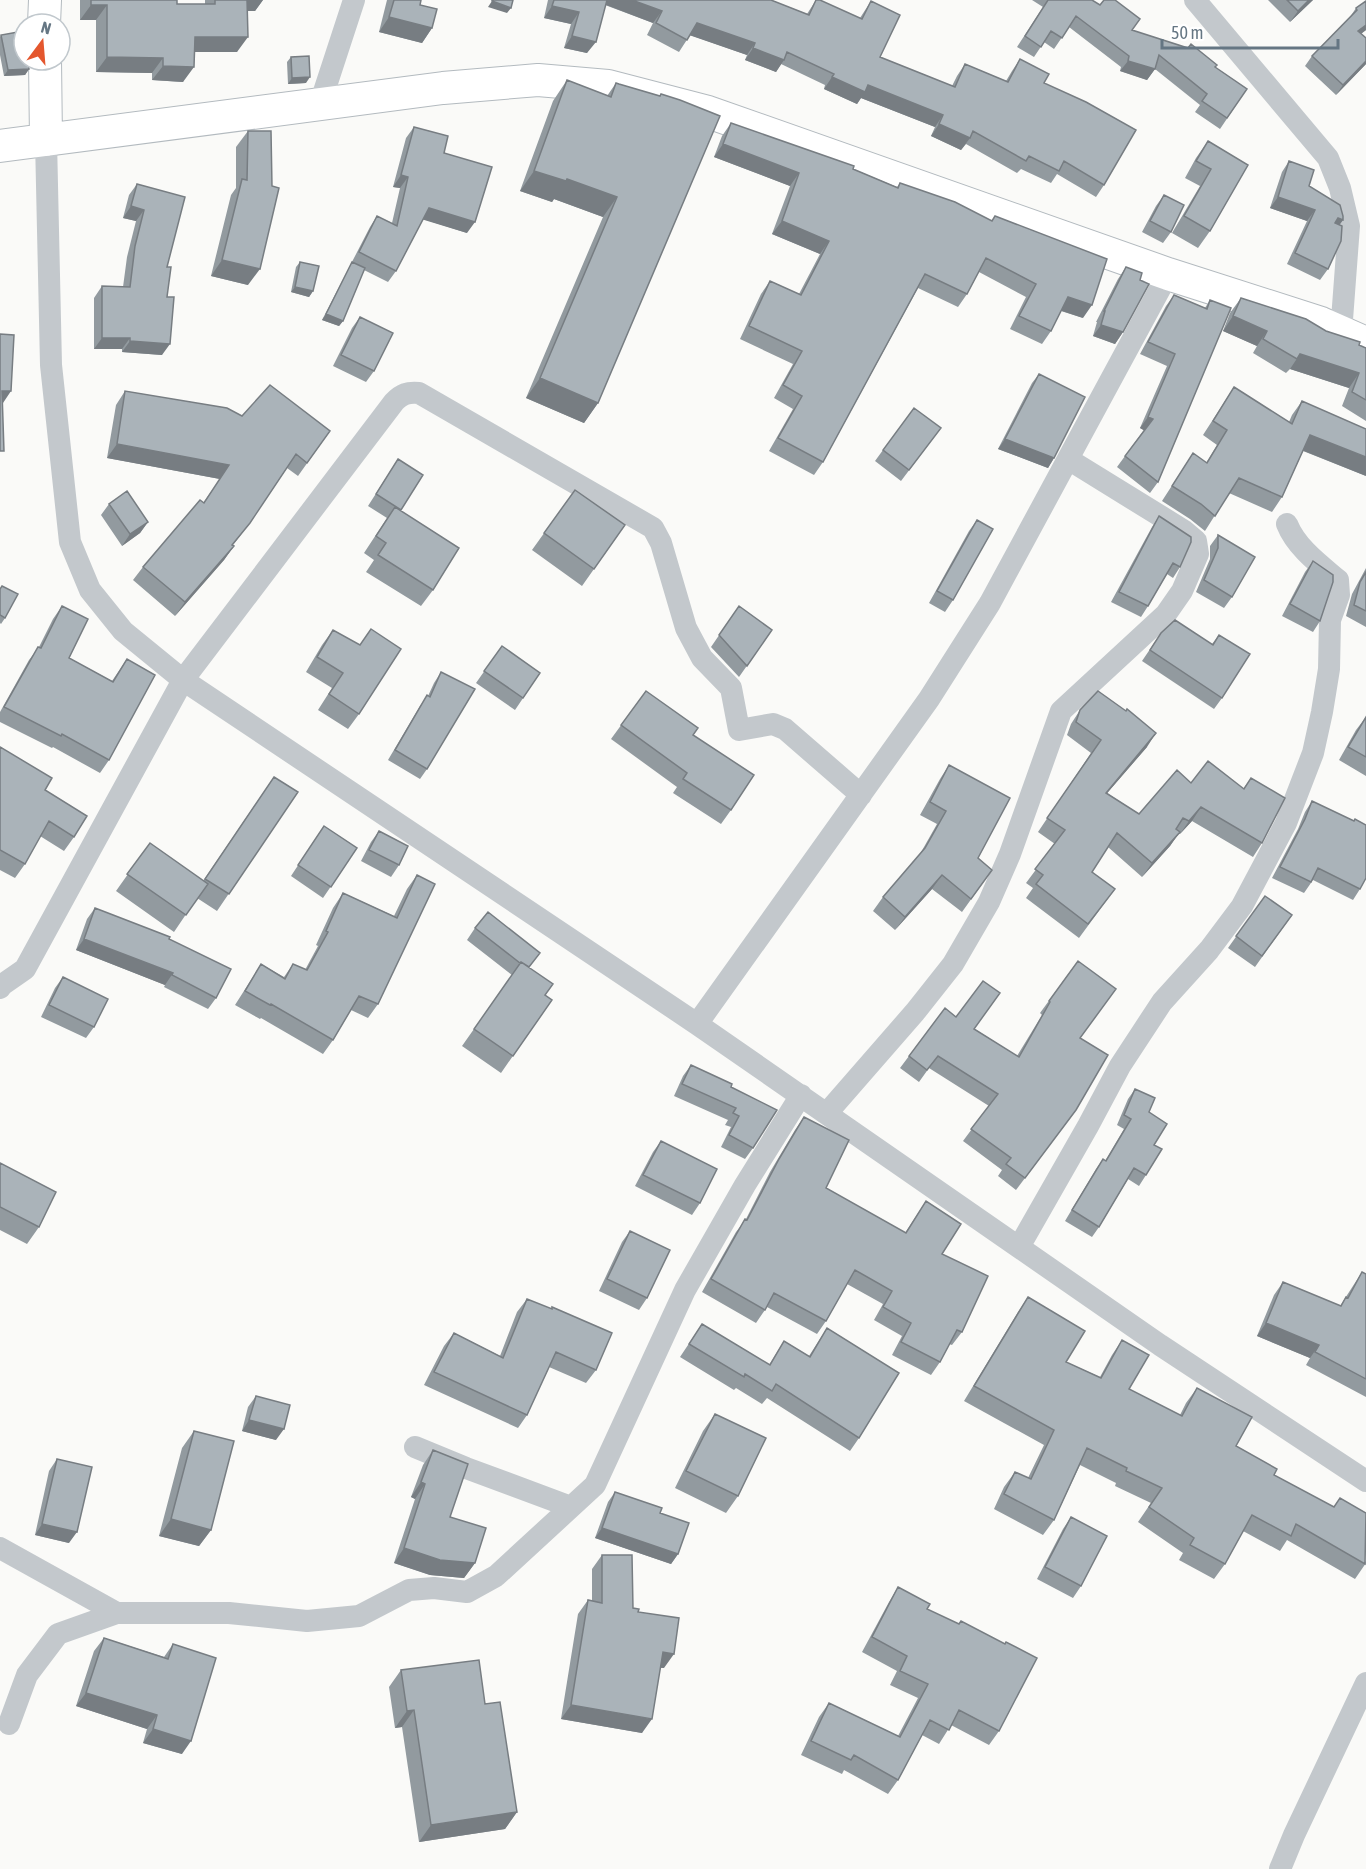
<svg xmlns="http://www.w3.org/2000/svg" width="1366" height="1869" font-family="'Asap Condensed',sans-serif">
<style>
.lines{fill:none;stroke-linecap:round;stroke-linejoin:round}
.secondary-casing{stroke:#b3babf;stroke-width:34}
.street{stroke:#c3c8cc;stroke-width:22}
.secondary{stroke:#fff;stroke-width:32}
.wall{fill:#929a9f}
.shaded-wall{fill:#777d82}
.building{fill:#aab3b9;stroke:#777d82;stroke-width:1.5}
</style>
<rect width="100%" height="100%" fill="#fafaf8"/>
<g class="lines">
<g class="secondary-casing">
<path id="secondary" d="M44,24l1,-24
M45,60l1,80
M0,146l443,-58 95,-8 70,6 100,26 460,162 153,49 45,20"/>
</g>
<path class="street" d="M1195,0l133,158 12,30 9,38 -8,107
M320,104l34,-104
M46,140l5,225 19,177 20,48 33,41 60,49 514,344 463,321 206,136
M0,988l2,-3 23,-16 158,-289 211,-278c8,-8 13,-10 25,-9l234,135 8,15 25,85 16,30 29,30 8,42 34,-6 12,5 76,66
M697,1024l232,-325 61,-96 178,-329
M827,1113l88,-101 38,-48 36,-62 21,-48 51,-143 105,-97 16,-23 16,-37 -2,-13 -13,-11 -115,-71
M1019,1247l69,-121 32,-60 42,-64 47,-52 33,-44 44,-83 27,-70 9,-41 7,-43 1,-49 9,-25 -1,-15c-19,-16 -42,-33 -51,-56
M415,1447l51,21 105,39
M0,1548l117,65h112l78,8 52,-5 50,-26 25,-2 33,4 29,-16 99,-91 90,-195 60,-105 56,-90
M9,1724l18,-49 31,-41 59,-21
M1280,1869l14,-34 72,-152"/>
<use href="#secondary" class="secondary"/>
</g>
<path class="wall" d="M80,0h97v4h28v-4h58l-8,11h-8l-10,41h-43l-11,30 -31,-2v-7l-56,-1v-52h-16z
M387,0h34l-1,5 12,23 -10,15 -43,-11z
M548,0h223l36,14 9,-14 44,18 11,-17 9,56 72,29 5,-10 8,-12 41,17 6,-10 8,-12 24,24 60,102 -8,12 -39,-23 -6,9 -30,-14 -4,4 -51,-29 -5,6 -30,-14 4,-9 -74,-29 -4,6 -33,-15 1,-4 -44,-21 -5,8 -31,-12 2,-5 -57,-20 -11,17 -32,-17 6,-12 -48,-18 -18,48 -23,-5 7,-24 -27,-6z
M1032,0h60l40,30 83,37 32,22 -27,40 -25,-17 5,-7 -45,-36 -8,11 -27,-9 1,-4 -52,-40 -15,22 -10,-7 -10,15 -17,-10 26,-40z
M1268,0h45l-23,22z
M1366,1v29l-5,4 5,4v26l-30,31 -31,-29 7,-10 38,-39 6,-9z
M1,35l28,34 -4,6 -21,1 -4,-21v-18z
M291,57l15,26 -18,1 -1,-22z
M567,80l40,16 9,-13 44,13 -62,307 -14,20 -58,-25 77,-181 -49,-18 -2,3 -32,-11 33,-90z
M731,123l122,46 44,18 3,-4 92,38 3,-5 88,102 -22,-7 -10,20 -9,13 -32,-15 16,-32 -47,-25 -12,22 -9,13 -40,-19 -95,174 -9,13 -45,-24 24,-42 -19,-11 19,-34 -53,-25 21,-45 9,-13 29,13 21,-40 -48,-20 18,-48 -76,-29 8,-21z
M414,127l30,26 23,80 -44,-14 -27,52 -8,11 -24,-12 -21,51 -4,5 -17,-6 48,-93 7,-11 15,7 8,-35 -7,-1 13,-49z
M248,131v154l-37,-9 20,-81 5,-7v-41z
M1208,141l40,24 -38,66 -12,17 -26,-15 28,-47 -15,-8 11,-20z
M1289,161l20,25 34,34 -4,5 -11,44 -8,11 -33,-16 20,-43 -37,-13 12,-36z
M137,184l30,83v30l-5,58 -40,-3v-3h-28v-51l8,-12 21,1 4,-30 9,-36 -13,-3 6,-23z
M1164,195l7,37 -8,11 -21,-11 14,-26z
M300,262l13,29 -4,6 -18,-5 5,-25z
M1126,267l-3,65 -8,12 -22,-8 4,-14h-1l22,-43z
M1174,295l31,13 5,-8 -52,182 -8,11 -33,-26 27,-37 -4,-2 27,-62 -27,-12 26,-48z
M1241,298l85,33 40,17v73l-24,-15 7,-18 -59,-19 -4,4 -33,-20 4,-7 -34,-15 7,-18z
M360,317l14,54 -8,11 -33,-16 19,-38z
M1039,374l15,84 -6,10 -50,-19 34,-66z
M1234,387l55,35 3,-7 10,-14 64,75 -63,-25 -21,46 -10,15 -43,-19 -24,38 -15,-12 -28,-18 31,-48 13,10 11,-18 -14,-10z
M125,391l117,25 88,15 -32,45 -11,-8 -47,68 -7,9 1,1 -10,14 -49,56 -42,-36 10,-13 60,-64 17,-24 -113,-21 9,-53z
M941,428l-40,53 -26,-20 8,-11z
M398,459l3,52 32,79 -12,16 -55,-34 8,-12 -10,-7 23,-35 -19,-12z
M575,490l50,35 -43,61 -50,-36z
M109,504l39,18 -8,11 -18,13 -21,-31z
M1159,516l21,51 -7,11 -6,-4 -19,32 -7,11 -30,-15 41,-75z
M977,520l-24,80 -8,12 -16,-9 40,-72z
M1218,535l14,62 -8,11 -28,-16 14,-33v-13z
M1313,561l7,60 -7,11 -31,-16 23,-44z
M1366,568v59l-20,-11 6,-22z
M0,588l5,30 -4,6 -1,-1z
M62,606l7,52 43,23 15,-22 -18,101 -9,13 -47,-26 -1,1 -52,-26v-10l29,-52 10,-13 14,-28z
M739,606l33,24 -33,47 -28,-30z
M371,629l-12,85 -11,15 -30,-19 14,-22 -26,-16 16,-27 11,-15 27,15z
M1161,633l51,11 7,-9 3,63 -8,11 -72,-48z
M502,646l38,27 -25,37 -39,-27z
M441,672l-14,97 -7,10 -32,-19 32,-54 8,-10 6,-13z
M646,691l47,45 38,74 -10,14 -48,-31 4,-6 -66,-48z
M1080,710l67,37 -40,46 32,21 52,-31 52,6 8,-11 11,65 -9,14 -61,-36 -12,13h-2l-8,12 -28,31 -34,-30 -16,25 23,17 -36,49 -53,-40 7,-10 -7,-5 29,-39 -17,-12 53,-79 -24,-18 4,-11z
M1366,717v59l-27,-16 17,-30z
M0,747l45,43 29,47 -10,14 -24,-15 -15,28 -10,14 -15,-8z
M949,765l29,93 14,12 -30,42 -30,-23 -37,41 -22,-19 10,-14 37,-43 17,-30 -17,-9 20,-36z
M274,777l24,15 -81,119 -20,-13 -23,34 -58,-41 34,-48 53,38z
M1312,801l48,88 -7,11 -40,-20 -9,13 -32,-15 26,-49 7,-17z
M324,826l33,22 -34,50 -32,-22z
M379,831l20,34 -8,12 -30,-16 10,-19z
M417,875l-39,129 -10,14 -17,-8 -18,30 -10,14 -62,-36 -1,1 -25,-14 26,-41 23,13 9,-13 12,6 13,-24 -2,-1 17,-37 10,-15 51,23 13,-27z
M1265,896l27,19 -37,52 -27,-19z
M95,908l74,31 47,59 -8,11 -44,-22 1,-2 -89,-35 11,-31z
M475,928l55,40 15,27 7,5 -51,73 -39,-27 50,-71 -45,-35z
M1078,961l2,77 -4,72 -60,80 -18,-14 4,-6 -39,-29 26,-35 -60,-38 -10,14 -19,-14 9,-12 47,-39 61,39 25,-41 -2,-2z
M63,977l31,50 -8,11 -45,-21 14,-29z
M691,1065l40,22 22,61 -8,11 -24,-12 10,-20 -6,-2 3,-5 -54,-24 9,-20z
M1135,1089l14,23 5,33 -8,30 -7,11 -11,-7 -29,48 -7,10 -27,-16 31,-52 7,-10 2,2 19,-32 -7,-4 11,-26z
M804,1117l22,71 79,45 21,-32 16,53 20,78 -10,13 -3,-1 -9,18 -9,13 -39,-20 10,-19 -28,-16 9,-16 -36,-20 -21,37 -9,13 -50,-27 -11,16 -54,-31 34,-60 10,-13 24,-47 25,-42z
M661,1141l39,62 -8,12 -57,-29 18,-34z
M0,1163l39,64 -12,17 -27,-14z
M630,1231l17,67 -8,12 -40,-19 23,-49z
M1362,1272l4,2v123l-60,-32 4,-7 -53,-22 17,-41 9,-13 57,24z
M1028,1297l38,65 34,15 12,-22 10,-15 7,49 51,26 6,-12 11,-15 39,58 38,29 60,32 6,-9 26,65 -11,16 -68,-39 -7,11 -37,-20 -18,33 -11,15 -35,-19 4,-7 -45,-31 13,-19 -36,-17 1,-3 -36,-18 -26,55 -11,15 -49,-26 10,-22 11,-15 13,6 16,-33 -80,-44 54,-89z
M527,1299l69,71 -10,13 -37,-16 -22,48 -9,13 -94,-43 20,-39 10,-13 46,23 17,-44z
M702,1324l67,41 15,-24 25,15 18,-28 32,110 -9,13 -83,-53 -5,6 -26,-16 -2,2 -54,-33z
M256,1396l20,44 -34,-9 6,-24z
M715,1414l23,82 -12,17 -51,-25 28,-57z
M194,1431l17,99 -12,16 -40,-10 23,-88z
M433,1450l17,67 25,46 -11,15 -34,-3 -36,-12 21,-64 -4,-2 12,-32z
M57,1459l12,84 -34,-8 14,-64z
M615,1492l45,21 18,41 -7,10 -76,-26 13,-36z
M1071,1517l10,69 -8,12 -36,-19 26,-50z
M602,1555l31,53 5,4 26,56h-4l-18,65 -81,-14 17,-105 10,-14 4,1v-32z
M898,1587l29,22 72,122 -10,14 -38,-20 -12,19 -17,-9 -24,45 -10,14 -44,-24 -2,4 -41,-19 18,-38 10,-14 69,33 20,-38 -28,-13 7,-14 -35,-19 27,-50z
M104,1638l60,19 9,-13 9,110 -39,-11 4,-14 -71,-23 18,-55z
M401,1670l84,34 32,108 -12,17 -86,13 -17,-115 -7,1 -6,-41z"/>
<path class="shaded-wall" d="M244,0h19l-8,11h-18z
M603,0h29l30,11 -9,12 -52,-20z
M1309,0h4l-23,22 8,-11z
M492,1l19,7 -4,5 -19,-6z
M91,5h16l-11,15h-16z
M552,6l27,6 -8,12 -27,-6z
M389,17l43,11 -10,15 -43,-11z
M697,23l58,20 -8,12 -58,-20z
M1366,25v5l-15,11 7,-10z
M572,36l24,6 -9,11 -23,-5z
M195,37h53l-11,15h-53z
M753,48l31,12 -8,12 -31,-12z
M107,57l56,1 -11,15 -56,-1z
M1128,61l27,8 -8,11 -27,-9z
M1366,61v3l-30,31 7,-10z
M163,66l31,1 -11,15 -31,-2z
M29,69l-4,6 -21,1 4,-6z
M310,77l-4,6 -18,1 4,-6z
M832,77l36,8 75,30 -8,12 -74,-29 -4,6 -33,-15z
M939,124l31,14 -9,12 -30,-14z
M723,144l76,29 -9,13 -76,-29z
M534,171l33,8 50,18 -14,20 -49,-18 -2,3 -32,-11z
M401,175l7,2 -8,11 -7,-1z
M1278,197l37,13 -8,11 -37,-13z
M131,206l13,4 -8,11 -13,-3z
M429,208l46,14 -8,11 -46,-14z
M1338,218l5,2 -8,11 -5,-2z
M782,221l47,20 -9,13 -48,-20z
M222,260l38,9 -12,16 -37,-9z
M295,287l18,4 -4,6 -18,-5z
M1068,297l24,8 -9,13 -24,-8z
M326,314l17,7 -4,5 -17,-6z
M1233,316l34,15 -10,15 -34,-15z
M1101,325l22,7 -8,12 -22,-8z
M102,338h28l-8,11h-28z
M130,341l40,3 -8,11 -40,-3z
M1300,354l59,19 -10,15 -59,-19z
M540,378l58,25 -14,20 -58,-25z
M2,391h9l-10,15z
M1148,417l5,2 -8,12 -5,-3z
M1310,435l56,22v19l-67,-27z
M1005,439l49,19 -6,10 -50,-19z
M117,444l112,21 -9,14 -113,-21z
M148,522l-8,11 -18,13 8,-12z
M234,546l-10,14 -49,56 10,-14z
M1156,733l-9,14 -51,59 10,-13z
M1201,807l-9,14 -12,13 9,-13z
M1180,832l-10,14 -28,31 10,-14z
M942,875l-10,14 -37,41 10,-13z
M84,939l89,34 -8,12 -89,-35z
M1266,1323l53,22 -9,13 -53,-22z
M249,1420l35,9 -8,11 -34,-9z
M421,1482l4,2 -10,15 -4,-2z
M171,1519l40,11 -12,16 -40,-10z
M42,1524l35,8 -8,11 -34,-8z
M602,1528l76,26 -7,10 -76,-26z
M404,1548l71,15 -11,15 -34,-3 -36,-12z
M663,1652l11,2 -10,14 -11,-1z
M86,1693l71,22 -10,14 -71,-23z
M571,1705l81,14 -10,14 -81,-14z
M414,1710l-12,17 -7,1 12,-17z
M153,1729l38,12 -9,13 -39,-11z
M517,1812l-12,17 -86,13 12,-17z"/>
<path class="building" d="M91,0h86v4h38v-4h32l1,37h-53l-1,30 -31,-1v-8l-56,-1v-52h-16z
M394,0h27l-1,5 17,4 -5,19 -43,-11z
M492,0h21l-2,8 -19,-7z
M554,0h53l-11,42 -24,-6 7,-24 -27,-6z
M632,0h139l38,15 7,-15h4l42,19 9,-18 29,14 -20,42 75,30 10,-23 43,18 12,-23 29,15 -5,9 42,19 50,28 -32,55 -40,-24 -5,10 -30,-15 -3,5 -53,-30 -3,7 -31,-14 4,-9 -75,-30 -3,7 -33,-15 2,-3 -47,-22 -3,8 -31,-12 2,-5 -58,-20 -10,17 -31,-17 6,-12z
M1048,0h44l8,5 4,-5h11l25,19 -8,11 56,18 3,-4 26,21 -2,2 32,22 -20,29 -25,-17 5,-7 -48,-39 -4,14 -27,-8 1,-5 -53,-40 -14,22 -11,-7 -10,16 -16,-11z
M1287,0h22l-11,11z
M1366,1v24l-8,6 8,7v23l-23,24 -31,-29 45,-46 -1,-2z
M24,31v29h4l1,9 -21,1 -7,-35z
M309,56l1,21 -18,1 -1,-21z
M567,80l44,17 5,-14 3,1 41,12 1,-2 19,6 40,16 -122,287 -58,-25 77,-181 -50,-18 -1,2 -32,-10z
M731,123l123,43 -1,3 45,19 2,-5 55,19 37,19 3,-5 112,43 -15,46 -24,-8 -17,34 -32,-15 17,-32 -50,-26 -19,36 -42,-20 -102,188 -45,-24 24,-42 -19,-11 19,-34 -53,-25 21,-45 31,14 28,-54 -47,-20 17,-48 -76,-29z
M414,127l34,9 -4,17 48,14 -17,55 -46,-14 -33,63 -37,-19 18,-36 20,10 11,-49 -7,-2z
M248,131h23l1,55 7,2 -19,81 -38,-9 20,-81 5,1z
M1208,141l40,24 -38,66 -26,-15 27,-47 -15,-8z
M1289,161l25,9 -5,16 31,19 3,11v4l-5,-2 -3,5 7,3 -1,15 -13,28 -33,-16 20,-43 -37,-13z
M137,184l48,13 -18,70h4l-4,30h7l-4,47 -40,-3v-3h-28v-52l28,1 5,-41 9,-36 -13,-4z
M1164,195l20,10 -13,27 -21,-11z
M300,262l19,4 -6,25 -18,-4z
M352,262l13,6 -22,53 -17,-7z
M1126,267l16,6 -2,7 9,4 -26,48 -22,-7 4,-14h-1z
M1174,295l33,14 3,-9 21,8 -73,174 -33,-26 28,-37 -5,-2 27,-63 -27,-12z
M1241,298l65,21 20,12 34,11 -1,3 7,3v52l-14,-8 7,-19 -59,-19 -3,5 -34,-20 4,-8 -34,-15z
M360,317l33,16 -19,38 -33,-16z
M0,334l14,1 -3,56h-9l2,60h-4z
M1039,374l46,23 -31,61 -49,-19z
M270,385l60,46 -23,32 -11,-9 -46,69 -18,22 2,1 -49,56 -42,-35 57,-67 4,3 25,-38 -112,-21 8,-53 102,17 15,8z
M1234,387l58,37 10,-23 64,28v28l-56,-22 -28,62 -43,-19 -24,38 -14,-12 -29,-18 21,-33 14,10 20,-33 -14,-9z
M914,408l27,20 -32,42 -26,-20z
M398,459l25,16 -22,35 -25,-16z
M575,490l50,35 -31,44 -50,-36z
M127,491l21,31 -18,12 -21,-30z
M395,507l64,41 -26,42 -55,-35 8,-12 -10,-7z
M1159,516l32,21v5l-11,25 -7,-4 -25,43 -29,-14z
M977,520l16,9 -40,71 -16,-9z
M1218,535l37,22 -23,40 -28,-17 14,-32z
M1313,561l20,14v7l-13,39 -30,-17z
M1366,572v39l-12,-6 6,-23z
M2,586l16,8 -13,24 -5,-3v-26z
M62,606l26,13 -19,39 44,24 14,-23 28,16 -46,85 -47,-26 -1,2 -57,-29 34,-60 3,1z
M739,606l33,24 -25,36 -28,-31z
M1175,620l38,25 6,-10 31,19 -28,44 -72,-48 11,-17z
M371,629l30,20 -42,65 -30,-20 14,-21 -26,-16 16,-27 27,15z
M502,646l38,27 -17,25 -39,-27z
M441,672l34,17 -48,80 -32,-19 32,-55 3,2z
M646,691l52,37 -5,7 61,40 -23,35 -48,-31 4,-6 -66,-48z
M1098,691l28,20 1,-2 29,24 -50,60 33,21 38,-44 14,13 17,-22 36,28 7,-11 34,20 -23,45 -61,-36 -12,14 -6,-3 -7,11 4,3 -28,31 -35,-30 -25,39 23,17 -27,35 -52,-40 7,-9 -8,-6 30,-39 -18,-12 54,-78 -25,-18 4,-12z
M1366,717v40l-18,-10z
M0,747l52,31 -7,12 42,26 -13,21 -25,-16 -24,43 -25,-14z
M949,765l61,33 -32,60 14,12 -21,29 -29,-24 -37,42 -22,-20 42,-49 21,-37 -16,-9z
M274,777l24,15 -69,102 -24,-15z
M1312,801l42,20 1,-2 11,6v53l-6,11 -42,-21 -7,14 -31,-15 25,-48z
M324,826l33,22 -26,39 -33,-22z
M379,831l29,15 -9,19 -30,-15z
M150,843l58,41 -22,31 -59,-41z
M417,875l18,9 -57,120 -19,-8 -26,44 -62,-36 -1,1 -25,-14 16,-27 24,15 8,-15 14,6 21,-38 -2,-1 17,-38 54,25z
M1265,896l27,19 -30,41 -26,-20z
M95,908l75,29 -1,2 62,30 -15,29 -44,-23 1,-2 -89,-34z
M488,912l52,41 -11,14 -8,-5 -1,1 -45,-35z
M1078,961l38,28 -36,49 28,17 -32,55 -51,68 -19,-14 5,-6 -40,-29 27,-35 -60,-38 -11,14 -18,-14 36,-48 11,9 27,-36 17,12 -26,36 45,28 31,-55 -1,-1z
M521,962l32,22 -8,11 7,5 -39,56 -39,-27z
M63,977l45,22 -14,28 -45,-22z
M691,1065l41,19 -1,3 46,23 -24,38 -24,-13 10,-19 -6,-3 3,-5 -54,-24z
M1135,1089l20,9 -6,14 18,12 -13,21 8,4 -16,26 -12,-7 -35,59 -27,-17 31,-51 3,2 25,-42 -7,-4z
M804,1117l45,23 -23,48 80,45 20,-32 35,23 -19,30 46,22 -26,56 -5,-2 -17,32 -39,-20 10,-19 -28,-16 9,-16 -37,-21 -29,51 -52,-28 -9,17 -54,-31 34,-60 2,1 32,-61z
M661,1141l56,28 -17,34 -57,-28z
M0,1163l56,29 -17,35 -39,-20z
M630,1231l40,19 -23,48 -40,-19z
M1362,1272l4,2v105l-51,-27 4,-7 -53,-22 17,-41 58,24 5,-9 2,1z
M1028,1297l57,34 -19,31 35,16 21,-38 27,15 -20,34 53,27 15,-28 55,29 -16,29 41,23 -3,6 60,32 6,-9 26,15 -1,51 -69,-40 -5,12 -39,-21 -27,49 -35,-19 4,-7 -45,-31 13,-19 -36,-17 1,-3 -40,-20 -33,72 -50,-26 11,-22 16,7 23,-49 -80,-44z
M527,1299l25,10v-2l60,26 -16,37 -40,-18 -29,63 -93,-43 20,-39 49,25z
M702,1324l68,41 14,-24 26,16 17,-29 72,45 -40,65 -83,-54 -4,7 -27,-17 -1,3 -55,-33z
M256,1396l34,9 -6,24 -35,-9z
M715,1414l51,24 -28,58 -52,-25z
M194,1431l40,10 -23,89 -40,-11z
M433,1450l35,14 -18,53 36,11 -11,35 -35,-3 -36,-12 21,-64 -4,-2z
M57,1459l35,8 -15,65 -35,-8z
M615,1492l47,16 -2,5 29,10 -11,31 -76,-26z
M1071,1517l36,19 -26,50 -36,-19z
M602,1555h30l1,53 6,1 -1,3 41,6 -5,36 -11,-2 -11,67 -81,-14 17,-105 14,3z
M898,1587l32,17 -3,5 32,15 2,-3 44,23 1,-2 31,16 -38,73 -40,-21 -10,20 -19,-10 -32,60 -44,-25 -3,5 -40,-19 18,-38 71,34 28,-53 -28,-13 7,-15 -35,-19z
M104,1638l64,21 5,-15 43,14 -25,83 -38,-12 4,-14 -71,-22z
M479,1660l6,44 15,-2 17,110 -86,13 -17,-115 -7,1 -6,-41z"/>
<g transform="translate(42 42) rotate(16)"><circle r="28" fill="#ffffff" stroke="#c1c8cd" stroke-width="1.5"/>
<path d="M0-4.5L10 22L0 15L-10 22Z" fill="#e4572e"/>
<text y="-9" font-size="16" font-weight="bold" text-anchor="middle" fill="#657683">N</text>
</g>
<path d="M1162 39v9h176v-9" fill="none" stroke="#657683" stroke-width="3"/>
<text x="1171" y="39" font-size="18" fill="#657683" stroke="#ffffff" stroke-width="4.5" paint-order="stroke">50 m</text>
</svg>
